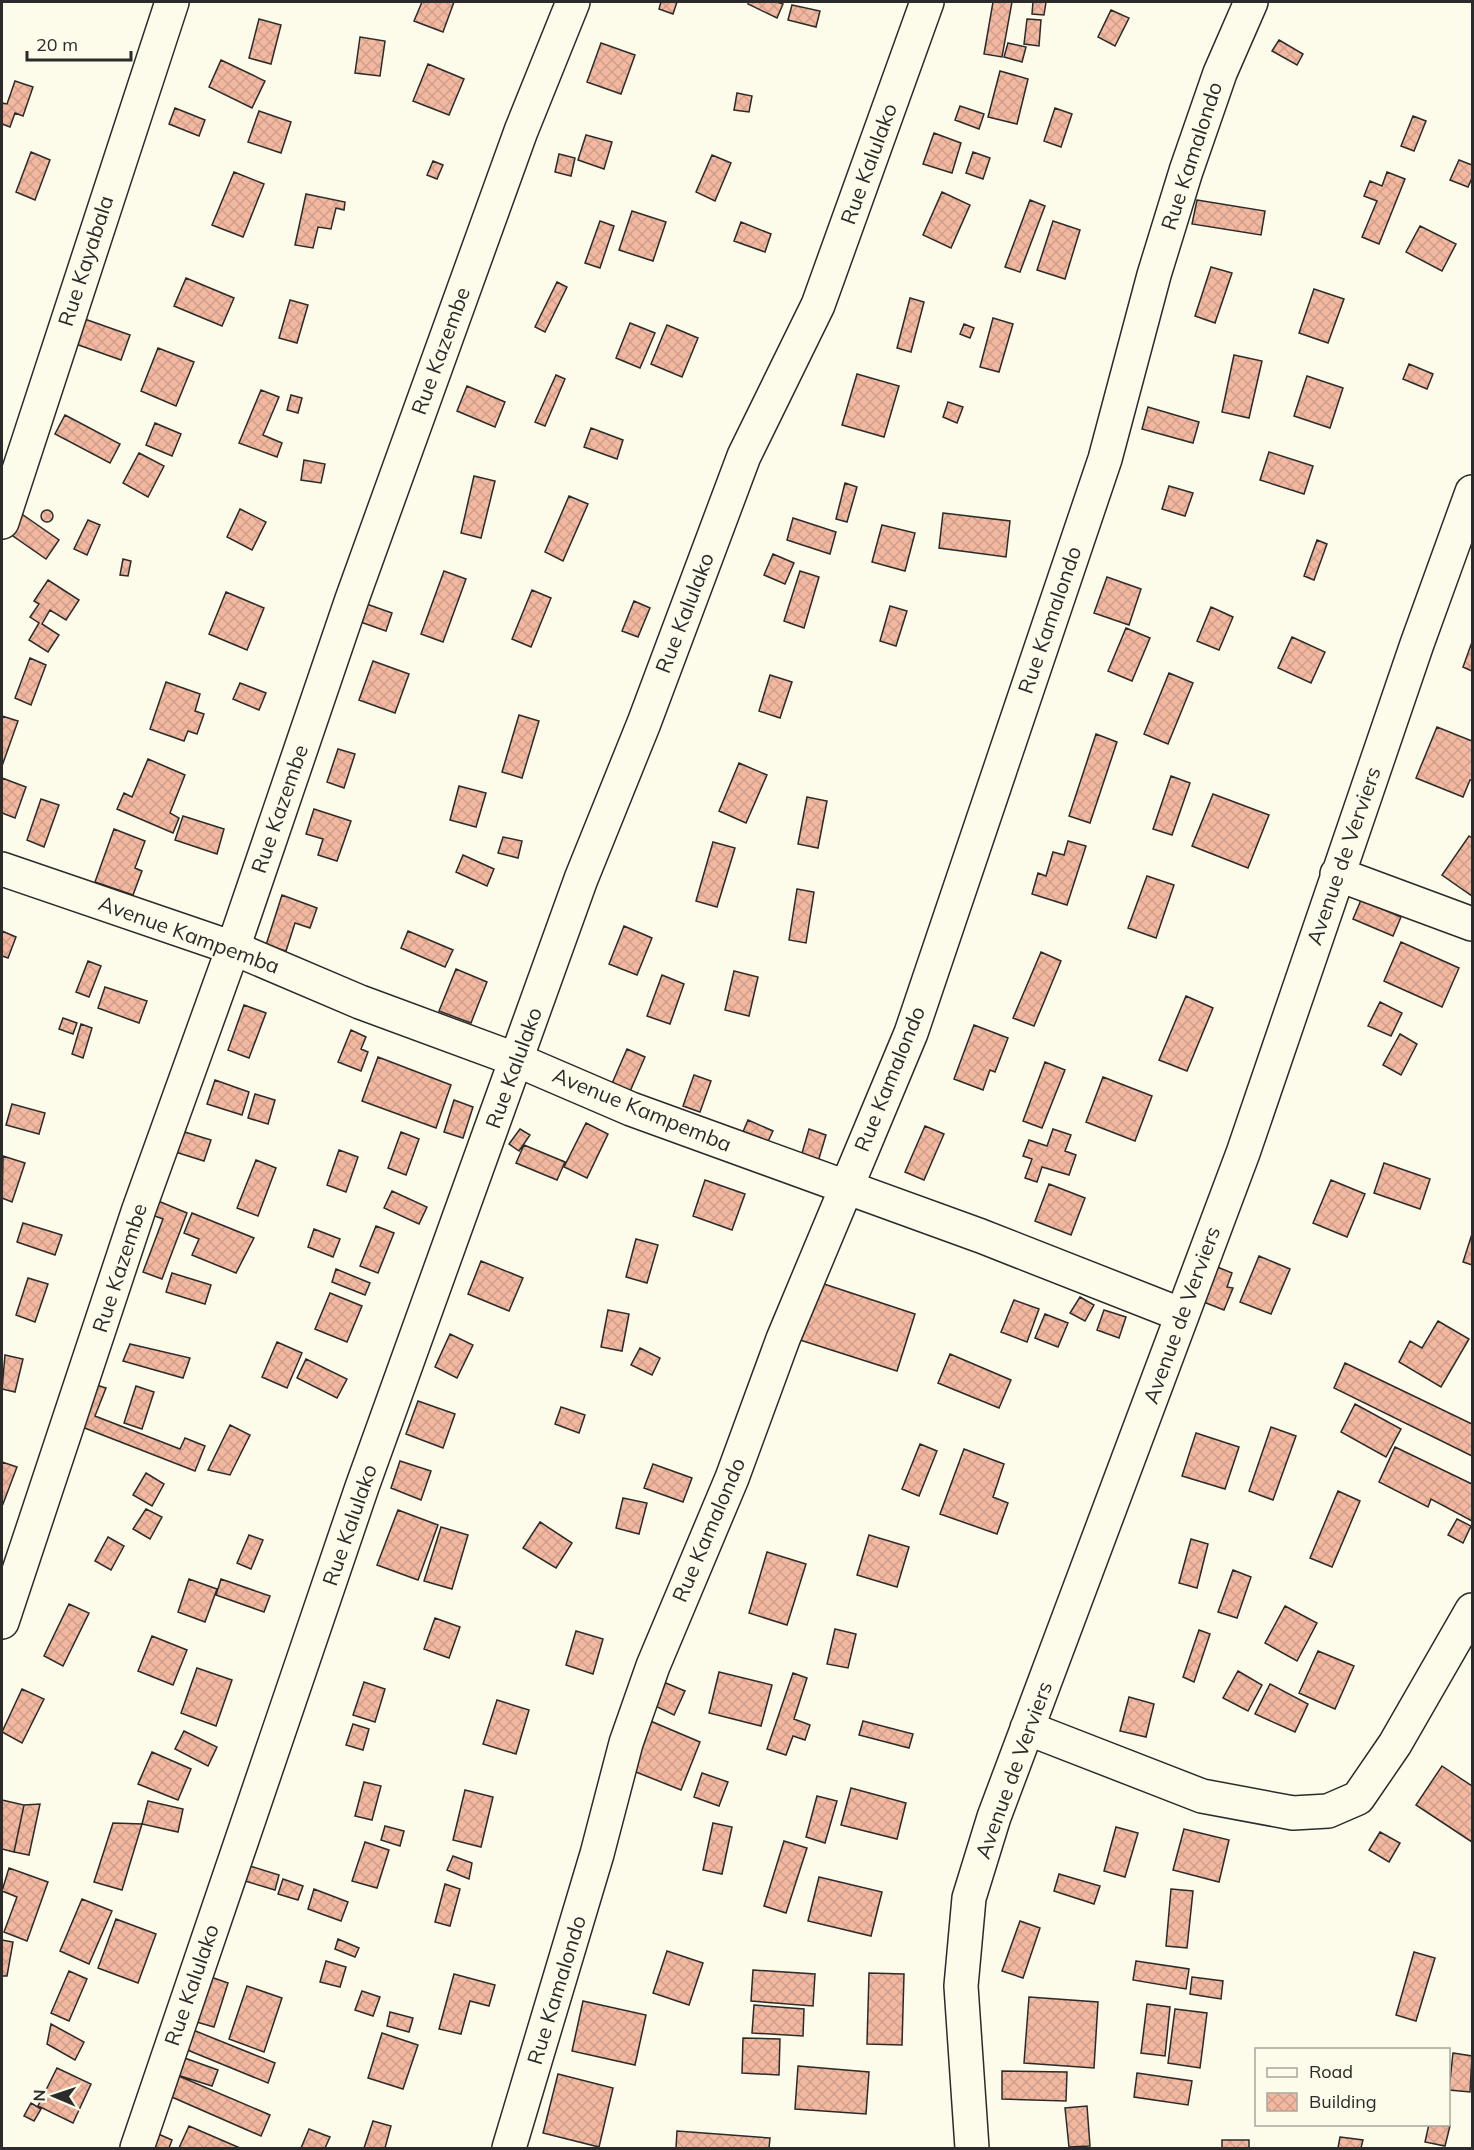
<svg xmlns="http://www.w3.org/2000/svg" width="1474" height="2150" font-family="Mulish,sans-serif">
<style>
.building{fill:url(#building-cross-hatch);stroke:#2b2b2b;stroke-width:1.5}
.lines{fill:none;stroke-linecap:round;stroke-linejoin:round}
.minor-casing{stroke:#2b2b2b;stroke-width:36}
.minor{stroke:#fdfbea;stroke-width:33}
.labels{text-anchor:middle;stroke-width:4.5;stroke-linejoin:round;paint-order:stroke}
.street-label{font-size:21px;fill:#2b2b2b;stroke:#fdfbea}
</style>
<defs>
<pattern id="building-cross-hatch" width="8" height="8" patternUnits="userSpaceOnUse" patternTransform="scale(1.5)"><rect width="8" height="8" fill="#f2b8a0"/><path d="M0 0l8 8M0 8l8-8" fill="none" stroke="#d09e8a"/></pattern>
</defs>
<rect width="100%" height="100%" fill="#fdfbea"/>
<path class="building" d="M422,2h32l-11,30 -29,-11z
M661,2h16l-4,12 -14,-5z
M749,2h28l6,2 -6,14 -29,-14z
M993,2h19l-10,55 -18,-3z
M1033,2h13l-2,13 -12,-1z
M792,5l28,6 -4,16 -28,-7z
M1111,10l18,8 -14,28 -17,-9z
M259,19l22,6 -10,39 -22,-6z
M1027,19l14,1 -2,26 -15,-2z
M360,37l25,4 -5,35 -25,-3z
M1279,40l24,14 -6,11 -25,-14z
M601,43l34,12 -14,39 -34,-12z
M1008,43l18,4 -4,15 -18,-5z
M221,60l44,21 -13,27 -43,-21z
M428,64l36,15 -15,36 -36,-14z
M1000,71l28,8 -11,45 -29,-7z
M15,81l18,6 -10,29 -8,-3 -5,14 -8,-3v-21l5,1z
M737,93l15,3 -3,16 -15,-2z
M960,106l24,8 -5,15 -24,-9z
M175,108l30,12 -6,16 -30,-12z
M1055,108l17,6 -11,33 -17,-6z
M259,111l32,11 -10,31 -33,-11z
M1413,116l13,5 -12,30 -13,-5z
M934,133l27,10 -9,30 -29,-9z
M586,135l26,7 -8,27 -26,-9z
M31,152l19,8 -15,40 -19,-8z
M973,152l17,6 -7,21 -17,-6z
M559,154l16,4 -4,18 -16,-4z
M712,155l19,8 -16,38 -19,-9z
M1459,160l13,5v13l-4,9 -18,-7z
M433,161l10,4 -6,14 -10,-4z
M234,172l30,12 -21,53 -31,-12z
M1387,172l18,7 -26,65 -17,-7 15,-36 -13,-5 6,-15 12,5z
M942,192l28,13 -19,43 -28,-13z
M306,194l39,8 -1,8 -8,-2 -5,21 -13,-2 -5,21 -18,-3z
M1030,200l15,6 -25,66 -15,-5z
M1197,200l68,11 -4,24 -69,-11z
M632,211l34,11 -13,39 -34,-11z
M600,221l14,5 -14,42 -15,-5z
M1053,221l27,9 -15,49 -28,-9z
M741,222l30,12 -6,18 -31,-11z
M1420,226l36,18 -14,27 -36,-19z
M1211,267l21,6 -17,50 -20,-7z
M186,278l48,20 -12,28 -48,-20z
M557,282l10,5 -22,45 -10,-5z
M1314,289l30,10 -16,44 -29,-10z
M910,298l14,4 -13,50 -14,-4z
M290,300l18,5 -11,38 -18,-5z
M79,317l51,18 -9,25 -51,-18z
M993,318l20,6 -14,48 -19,-5z
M630,323l25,10 -15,35 -24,-10z
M964,324l10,4 -4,10 -10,-4z
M667,325l31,13 -16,39 -31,-13z
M158,348l36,14 -18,44 -35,-15z
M1234,355l28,6 -13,57 -27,-6z
M1409,364l24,10 -6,15 -24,-10z
M857,374l42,12 -15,51 -42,-12z
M556,375l9,4 -20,47 -10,-4z
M1307,376l36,12 -13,40 -36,-12z
M467,386l38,16 -10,25 -38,-16z
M261,390l18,7 -16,38 19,8 -5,14 -38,-14z
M291,395l11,3 -4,15 -11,-3z
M948,402l15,5 -6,16 -14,-6z
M1148,407l51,15 -6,21 -51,-14z
M65,415l55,29 -10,19 -55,-29z
M155,423l26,11 -9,22 -26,-11z
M591,428l32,12 -6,19 -33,-12z
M1269,452l44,14 -9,28 -44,-14z
M139,453l25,13 -16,31 -25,-14z
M304,460l21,4 -4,19 -20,-3z
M474,476l21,5 -14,57 -20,-5z
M845,483l12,4 -10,35 -11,-3z
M1169,486l24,7 -8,23 -23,-7z
M569,496l19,8 -25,57 -18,-9z
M240,509l26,13 -14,28 -25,-13z
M41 516a6 6 0 1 1 12 0a6 6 0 1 1-12 0Z
M16,510l43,30 -13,19 -43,-30z
M943,513l67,8 -4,36 -67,-9z
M793,518l43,14 -6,22 -43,-14z
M88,520l12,5 -13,30 -13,-6z
M882,525l33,8 -10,38 -33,-9z
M1317,540l10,4 -13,36 -10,-4z
M773,554l21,9 -9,21 -21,-9z
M123,559l8,2 -3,15 -8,-1z
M444,571l22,8 -23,63 -22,-8z
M800,571l19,6 -15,51 -20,-7z
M1107,577l34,12 -12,36 -35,-12z
M48,580l31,20 -13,20 -16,-10 -8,14 17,11 -11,17 -19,-12 10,-17 -9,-6 9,-13 -5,-3z
M532,590l19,8 -20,49 -19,-8z
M226,592l38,16 -17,42 -38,-16z
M358,601l34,12 -6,18 -34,-12z
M634,601l16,7 -12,29 -16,-6z
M890,606l17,5 -11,35 -16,-5z
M1211,607l22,10 -14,33 -22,-9z
M1126,628l24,10 -18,43 -24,-10z
M1292,637l33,15 -14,31 -33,-15z
M1472,642v29l-9,-4z
M30,658l16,7 -15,40 -16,-7z
M373,661l36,13 -14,39 -36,-13z
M1169,673l24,10 -25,61 -24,-10z
M770,675l22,7 -12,36 -21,-7z
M166,682l34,12 -5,17 9,3 -7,20 -9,-3 -4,10 -34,-12z
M240,683l26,10 -7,17 -26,-11z
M519,715l20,6 -17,57 -20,-6z
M2,716l16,5 -16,45z
M1437,727l35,14v39h-2l-7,17 -47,-19z
M1096,734l21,8 -27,81 -21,-7z
M338,749l17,5 -11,34 -17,-6z
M148,759l37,16 -15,38 9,5 -6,15 -56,-24 7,-16 8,4z
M739,763l28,12 -21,48 -27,-12z
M1171,776l19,7 -18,52 -19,-6z
M2,778l24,9 -11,31 -13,-5z
M459,786l27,7 -10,34 -26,-7z
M1213,794l56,21 -21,53 -56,-22z
M807,797l20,4 -9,47 -20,-4z
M41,799l18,6 -15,42 -17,-7z
M314,809l37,12 -14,40 -19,-6 5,-16 -17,-5z
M183,816l41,13 -7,25 -42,-14z
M114,829l31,12 -10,27 7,3 -9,24 -38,-13z
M1469,836l3,2v58l-30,-21z
M503,837l19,4 -4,17 -20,-5z
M1068,841l18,5 -19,59 -35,-11 6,-21 8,3 7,-24 11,3z
M713,842l22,6 -18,59 -21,-6z
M463,855l31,14 -7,17 -31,-14z
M1147,876l27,9 -18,53 -28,-10z
M797,889l17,3 -8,51 -17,-3z
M282,895l35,13 -7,20 -15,-5 -9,28 -20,-6z
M1361,900l40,17 -8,19 -40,-17z
M624,926l28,12 -15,37 -28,-11z
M2,931l14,6 -8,21 -6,-2z
M408,931l45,19 -8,17 -44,-19z
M1401,942l58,26 -17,39 -58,-26z
M1041,952l20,9 -27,65 -21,-8z
M88,961l13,5 -12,31 -13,-5z
M456,969l31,13 -16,41 -32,-12z
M734,971l24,6 -9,39 -24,-6z
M662,975l22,9 -14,40 -23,-8z
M105,987l42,14 -8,22 -41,-15z
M1186,996l27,12 -26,63 -28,-11z
M1380,1002l22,11 -11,23 -23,-10z
M244,1005l22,8 -17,45 -21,-8z
M63,1018l14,5 -4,11 -14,-5z
M81,1024l11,4 -9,30 -11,-4z
M974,1025l34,13 -13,34 -5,-2 -7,20 -29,-11z
M351,1030l15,7 -5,12 7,3 -7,19 -23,-9z
M1400,1034l17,10 -16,31 -18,-10z
M627,1049l18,8 -17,39 -18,-8z
M378,1057l73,28 -15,43 -74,-27z
M1045,1062l20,8 -23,58 -19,-7z
M694,1075l17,6 -11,31 -17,-6z
M1103,1077l49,19 -17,45 -49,-19z
M215,1080l34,12 -7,23 -35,-11z
M255,1094l20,6 -7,24 -20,-6z
M454,1100l19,7 -10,31 -19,-6z
M12,1104l33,9 -6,21 -33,-9z
M748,1120l25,11 -10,21 -24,-11z
M586,1123l22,11 -21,44 -23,-11z
M925,1126l19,8 -20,46 -19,-8z
M175,1129l36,11 -7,21 -35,-11z
M520,1129l10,6 -11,16 -10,-7z
M809,1129l17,6 -9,30 -17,-5z
M1053,1129l18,6 -6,16 11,4 -7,20 -27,-8 -5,15 -12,-4 7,-19 -9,-3 6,-16 18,6z
M401,1132l18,7 -13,36 -18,-7z
M524,1145l41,17 -8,18 -41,-17z
M339,1150l19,7 -12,35 -19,-7z
M3,1156l22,7 -13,39 -10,-4z
M256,1160l20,8 -18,48 -21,-8z
M1384,1163l46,16 -10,30 -46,-16z
M705,1180l40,14 -13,36 -39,-14z
M1331,1180l34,14 -18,43 -34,-14z
M1049,1184l36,14 -14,37 -36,-14z
M392,1191l35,16 -8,17 -35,-16z
M139,1193l48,20 -25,66 -19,-7 20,-53 -30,-11z
M192,1213l62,25 -18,35 -44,-18 7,-16 -15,-6z
M23,1223l39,12 -7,20 -38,-13z
M376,1226l18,7 -16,40 -18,-7z
M314,1229l26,10 -7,18 -25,-10z
M1472,1234v31l-9,-3z
M636,1239l22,6 -11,38 -21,-6z
M1259,1256l31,13 -19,45 -31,-12z
M481,1261l42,17 -14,33 -41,-17z
M1215,1266l17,7 -5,14 6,1 -9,22 -23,-9z
M336,1269l34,14 -5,12 -33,-13z
M172,1273l39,12 -6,19 -39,-12z
M28,1278l20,6 -13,38 -19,-7z
M818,1282l97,32 -18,57 -97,-31z
M330,1293l32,13 -15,36 -32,-13z
M1080,1297l14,8 -9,16 -15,-8z
M1014,1300l25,9 -12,33 -26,-10z
M608,1310l21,4 -7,37 -21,-4z
M1104,1310l22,7 -7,21 -22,-8z
M1045,1314l23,9 -10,24 -23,-9z
M1438,1321l31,18 -28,48 -42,-25 11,-21 12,7z
M450,1334l23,11 -16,33 -22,-11z
M277,1342l25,11 -15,35 -25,-11z
M130,1344l60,14 -7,20 -60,-17z
M640,1348l20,10 -8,17 -21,-10z
M950,1354l61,26 -12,28 -61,-25z
M5,1355l18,4 -8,33 -13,-3z
M306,1359l41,20 -10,19 -40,-20z
M1345,1363l127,61v32l-138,-68z
M93,1384l13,4 -11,28 85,33 5,-11 20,8 -10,25 -118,-46z
M136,1386l18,6 -12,37 -18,-6z
M418,1401l37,13 -12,34 -37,-14z
M1355,1404l46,25 -15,28 -45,-25z
M561,1407l24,8 -6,18 -24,-9z
M230,1425l20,10 -20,40 -22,-5z
M1271,1427l25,9 -23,64 -24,-9z
M1196,1433l43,14 -14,42 -43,-13z
M920,1444l17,7 -18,45 -17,-7z
M1395,1447l77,37v37l-41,-22 -3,8 -49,-25z
M964,1449l40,15 -11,33 15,6 -11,31 -57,-20z
M400,1461l31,10 -10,29 -30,-12z
M2,1462l15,5 -14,37 -1,-1z
M653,1464l39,14 -9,24 -39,-14z
M146,1473l18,11 -12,22 -19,-11z
M1338,1491l22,10 -28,66 -22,-9z
M623,1498l24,5 -8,31 -23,-6z
M146,1509l16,8 -12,22 -17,-10z
M398,1510l40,15 -20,55 -41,-15z
M1457,1519l14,7 -8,17 -15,-8z
M540,1522l32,21 -16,25 -33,-20z
M441,1527l27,8 -16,54 -28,-8z
M249,1535l14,5 -12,29 -14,-6z
M869,1535l40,12 -12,40 -40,-12z
M108,1537l16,9 -13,24 -16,-9z
M1191,1539l17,5 -11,44 -18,-5z
M767,1552l39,12 -19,61 -38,-12z
M1233,1570l18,7 -14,41 -19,-6z
M189,1579l28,10 -12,33 -27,-10z
M221,1579l49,17 -6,16 -48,-17z
M69,1604l20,9 -26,53 -19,-10z
M1285,1606l32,17 -20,38 -32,-18z
M435,1618l25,9 -11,31 -25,-9z
M835,1629l21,5 -8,34 -21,-4z
M1199,1630l11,4 -16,48 -11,-5z
M576,1631l27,8 -10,35 -27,-9z
M152,1636l35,14 -14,35 -35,-14z
M1318,1651l36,15 -19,43 -36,-16z
M197,1668l35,12 -16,46 -35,-13z
M1238,1671l24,14 -14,26 -25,-13z
M719,1672l53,13 -11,41 -52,-13z
M793,1673l14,5 -13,41 16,6 -5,15 -12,-4 -7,19 -19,-6z
M661,1681l24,10 -11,24 -23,-11z
M364,1682l21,7 -10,33 -22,-7z
M1270,1684l38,20 -13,28 -40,-18z
M22,1689l22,10 -22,44 -20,-11z
M1129,1697l25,7 -8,33 -26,-6z
M497,1700l32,10 -13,44 -33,-10z
M641,1717l59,25 -19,48 -60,-24z
M863,1721l50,13 -4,14 -50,-13z
M353,1724l16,5 -6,21 -17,-5z
M184,1731l33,16 -9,19 -33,-17z
M152,1752l39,17 -13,31 -40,-16z
M1442,1766l30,20v56l-56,-37z
M702,1773l26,9 -9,24 -25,-9z
M364,1782l17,4 -9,34 -17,-4z
M851,1788l55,15 -9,36 -56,-14z
M465,1790l28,7 -12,50 -28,-7z
M817,1796l20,5 -12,42 -19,-6z
M2,1800l22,5 -10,47 -12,-3z
M148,1801l35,8 -5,23 -36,-8z
M40,1804l-11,51 -15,-3 10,-47z
M113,1823l29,1 -20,66 -28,-8z
M713,1823l19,4 -10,47 -19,-4z
M385,1826l19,5 -4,15 -19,-6z
M1116,1827l22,6 -13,44 -21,-6z
M1184,1829l45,11 -10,42 -46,-12z
M1380,1832l20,11 -11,19 -20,-12z
M784,1841l23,7 -21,65 -22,-7z
M365,1842l24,8 -12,38 -25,-7z
M453,1856l19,7 -3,16 -22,-9z
M250,1866l29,9 -4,15 -30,-9z
M9,1868l39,14 -21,59 -23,-9 13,-35 -15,-6z
M1059,1874l41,12 -6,18 -40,-13z
M819,1877l63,15 -11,44 -63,-15z
M283,1879l20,7 -5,14 -20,-6z
M445,1884l15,5 -10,37 -15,-4z
M314,1889l34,13 -7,19 -33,-12z
M1171,1889l22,2 -6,57 -21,-2z
M82,1899l30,12 -23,53 -29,-13z
M116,1919l40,15 -18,49 -40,-15z
M1020,1921l20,7 -17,50 -21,-7z
M338,1939l21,9 -4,9 -20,-8z
M2,1940l11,2 -6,34h-5z
M667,1951l36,12 -14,42 -36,-12z
M1414,1952l21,6 -19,63 -20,-6z
M326,1961l20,6 -6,20 -20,-5z
M1136,1961l53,8 -3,20 -53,-9z
M753,1970l62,4 -2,32 -62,-5z
M69,1971l18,8 -18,42 -18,-8z
M869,1973l35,1 -2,71 -35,-1z
M454,1974l41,11 -6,21 -19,-5 -9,33 -22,-5z
M208,1976l20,7 -14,44 -21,-6z
M1192,1977l31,4 -2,18 -31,-5z
M247,1986l35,12 -18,54 -35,-13z
M362,1991l18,6 -7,19 -18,-6z
M1029,1997l69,5 -4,66 -70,-5z
M583,2001l63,14 -11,50 -63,-14z
M1147,2004l23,3 -5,49 -24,-3z
M754,2005l50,4 -1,27 -51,-3z
M1175,2009l32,4 -7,55 -32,-5z
M390,2012l23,6 -4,14 -22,-6z
M51,2024l33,18 -9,18 -28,-16z
M193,2030l82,33 -7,20 -83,-34z
M382,2033l36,12 -15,44 -35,-11z
M743,2038l37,1 -1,36 -37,-2z
M1453,2053l19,3 -2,36 -21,-2z
M179,2056l39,14 -6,16 -38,-12z
M798,2066l71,6 -3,42 -71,-5z
M57,2068l34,16 -18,39 -35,-17z
M1002,2071l65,1 -1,29 -64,-2z
M1137,2073l55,8 -4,24 -54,-8z
M174,2074l96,41 -9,21 -96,-42z
M558,2074l55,14 -14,59 -56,-14z
M31,2103l10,6 -7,12 -10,-5z
M1087,2106l3,40 -21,1 -4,-39z
M373,2121l18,5 -6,22h-21z
M1429,2124l21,2 -5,20 -20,-4z
M189,2126l51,22h-61z
M309,2129l21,8 -5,11h-24z
M677,2131l93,7 -1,10h-93z
M156,2133l16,7 -3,8h-19z
M1340,2137l23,3 -2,8h-23z
M1222,2140h27v8h-27z"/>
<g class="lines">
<g class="minor-casing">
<path id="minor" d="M2,522l170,-520
M2,869l231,79 127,54 157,58 114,49 350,127 201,79
M1337,874l135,50
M2,1622l137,-413 94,-261 119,-349 169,-468 52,-129
M1027,1728l175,68 91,17 35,-2 30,-13 37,-54 77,-134
M137,2148l225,-661 219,-608 63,-156 100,-267 74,-151 109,-303
M509,2148l88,-294 29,-111 27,-77 79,-188 51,-139 128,-306 194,-574 49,-184 32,-104 34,-98 31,-71
M972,2148l-11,-162 8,-88 25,-81 249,-664 174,-509 55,-152"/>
</g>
<use href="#minor" class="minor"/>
</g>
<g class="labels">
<g class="street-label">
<text transform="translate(1192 156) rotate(-72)" y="7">Rue Kamalondo</text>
<text transform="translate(869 164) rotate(-70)" y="7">Rue Kalulako</text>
<text transform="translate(86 261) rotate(-72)" y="7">Rue Kayabala</text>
<text transform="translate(441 351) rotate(-70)" y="7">Rue Kazembe</text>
<text transform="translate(685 613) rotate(-69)" y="7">Rue Kalulako</text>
<text transform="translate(1050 620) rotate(-71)" y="7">Rue Kamalondo</text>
<text transform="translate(280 809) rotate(-71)" y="7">Rue Kazembe</text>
<text transform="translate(1344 856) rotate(-71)" y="7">Avenue de Verviers</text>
<text transform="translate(189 935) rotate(20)" y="7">Avenue Kampemba</text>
<text transform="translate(514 1068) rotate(-70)" y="7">Rue Kalulako</text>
<text transform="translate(890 1079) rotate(-68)" y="7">Rue Kamalondo</text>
<text transform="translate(642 1110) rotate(22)" y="7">Avenue Kampemba</text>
<text transform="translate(120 1268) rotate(-72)" y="7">Rue Kazembe</text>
<text transform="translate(1182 1315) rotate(-70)" y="7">Avenue de Verviers</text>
<text transform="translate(350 1525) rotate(-71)" y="7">Rue Kalulako</text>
<text transform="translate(709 1530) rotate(-67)" y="7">Rue Kamalondo</text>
<text transform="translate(1014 1770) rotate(-70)" y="7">Avenue de Verviers</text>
<text transform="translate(192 1985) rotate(-71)" y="7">Rue Kalulako</text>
<text transform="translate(557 1990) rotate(-73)" y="7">Rue Kamalondo</text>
</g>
</g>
<rect width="1474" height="2150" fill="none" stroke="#2b2b2b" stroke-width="6"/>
<rect x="1255" y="2048" width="195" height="78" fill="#fdfbea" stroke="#a9a89e" stroke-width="1.5"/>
<rect x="1267" y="2068" width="30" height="9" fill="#fdfbea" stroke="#a9a89e" stroke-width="1.5"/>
<text x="1309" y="2078" font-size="18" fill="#2b2b2b">Road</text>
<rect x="1267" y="2093" width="30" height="18" fill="url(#building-cross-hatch)" stroke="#a9a89e" stroke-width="1.5"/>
<text x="1309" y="2108" font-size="18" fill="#2b2b2b">Building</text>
<g transform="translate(54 2096) rotate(272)" stroke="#fdfbea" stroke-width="4.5" paint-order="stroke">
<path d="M0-4.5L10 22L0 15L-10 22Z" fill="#2b2b2b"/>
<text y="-9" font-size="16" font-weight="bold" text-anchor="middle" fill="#2b2b2b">N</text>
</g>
<path d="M27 51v9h104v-9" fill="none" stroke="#2b2b2b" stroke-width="3"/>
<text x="36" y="51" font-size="18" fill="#2b2b2b" stroke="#fdfbea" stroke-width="4.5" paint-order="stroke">20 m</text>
</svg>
